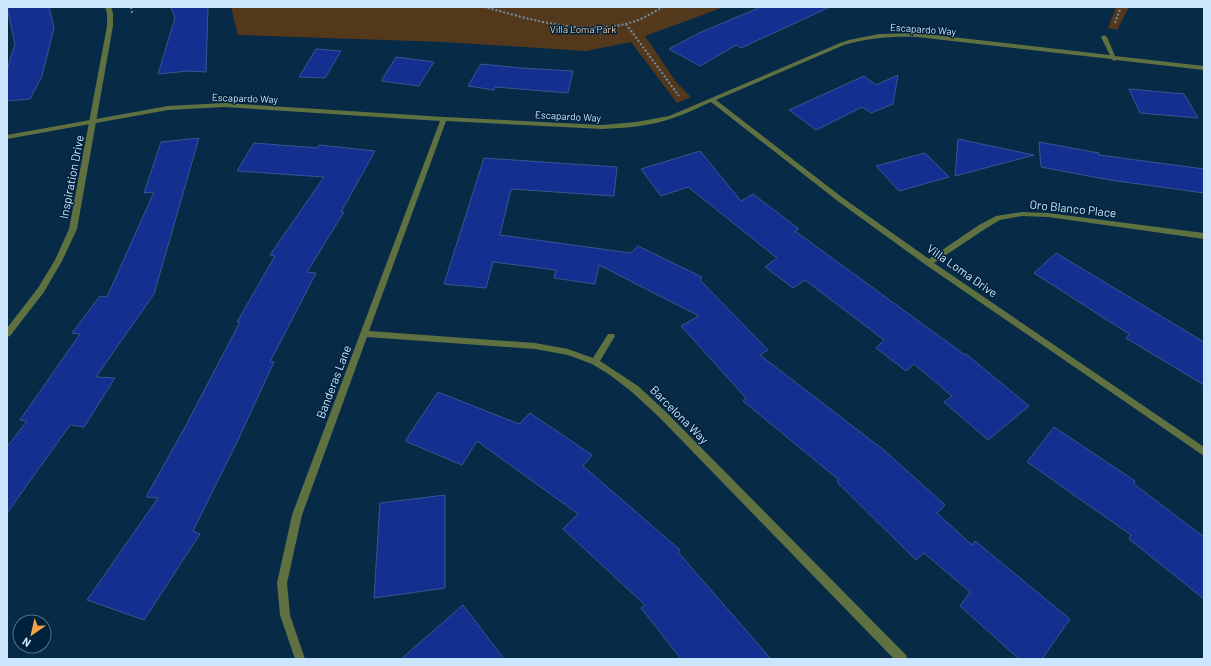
<svg xmlns="http://www.w3.org/2000/svg" width="1211" height="666" font-family="Barlow,sans-serif">
<style>
.green{fill:#54381b}
.building{fill:#133090;stroke:#3a5491}
.lines{fill:none;stroke-linecap:round;stroke-linejoin:round}
.path{stroke:#708fa8;stroke-width:2;stroke-dasharray:2 2;stroke-linecap:butt}
.minor{fill:#5f7041;fill-rule:evenodd}
.tertiary{fill:#5f7041;fill-rule:evenodd}
.labels{text-anchor:middle;stroke-width:3;stroke-linejoin:round;paint-order:stroke}
.far-park-label{font-size:10px;fill:#f7ca9f;stroke:#00213b}
.far-street-label{font-size:10px;fill:#cbe5fc;stroke:#00213b}
.street-label{font-size:12px;fill:#cbe5fc;stroke:#00213b}
</style>
<rect width="100%" height="100%" fill="#072b46"/>
<path class="green" d="M231,7h493l-79,29 31,46 15,15 -14,6 -46,-61 -45,9 -142,-9 -206,-7z
M1116,7h13l-12,23 -9,-2z"/>
<path class="building" d="M7,7h42l5,21 -12,48 -12,23 -23,2v-31l8,-26z
M171,7h37l-2,65 -17,-1 -31,3 17,-56z
M761,7h69l-89,41 -5,-3 -36,21 -31,-17 30,-16z
M316,49l25,2 -16,27 -26,-1z
M396,57l38,5 -15,24 -38,-5z
M481,64l40,4 52,3 -5,22 -73,-6 -1,3 -26,-4z
M898,75l-5,29 -22,9 -9,-6 -46,23 -27,-20 75,-34 12,9z
M1129,89l55,5 14,24 -58,-5z
M199,138l-45,156 -58,83 19,1 -31,49 -14,-2 -63,88v-66l20,-26 -7,-1 60,-86 -8,-1 28,-37 7,1 47,-105 -10,1 17,-51z
M958,139l76,16 -79,21z
M1039,142l60,11v2l105,14v24l-94,-13 -69,-13z
M254,143l64,5 1,-3 56,6 -34,61h3l-37,60 9,1 -46,89h4l-37,80 -44,89 7,3 -56,86 -57,-20 71,-102 -12,-1 38,-68 56,-107h-3l38,-66 -5,-1 54,-78 -87,-6z
M700,151l41,50 12,-7 46,35 -4,2 170,124 1,-1 63,52 -41,34 -44,-38 8,-6 -38,-32 -8,7 -30,-23 8,-8 -79,-60 -12,8 -28,-21 12,-9 -89,-71 -27,9 -20,-27z
M925,153l24,24 -50,14 -23,-25z
M484,158l133,9 -3,29 -103,-7 -11,46 131,18 7,-7 64,31 -2,3 68,70 -8,5 125,96 60,54 -8,8 35,32 3,-4 95,78 -28,40h-23l-59,-53 10,-14 -46,-39 -8,7 -79,-78 2,-2 -96,-79 3,-3 -65,-72 18,-10 -100,-51 -4,19 -41,-6 2,-8 -63,-8 -7,26 -42,-4z
M1056,253l148,89v43l-78,-47 3,-4 -95,-61z
M438,392l81,32 11,-11 62,42 -9,11 97,84 -2,2 93,107h-90l-40,-51 4,-3 -82,-76 15,-15 -101,-73 -15,24 -57,-24z
M1054,427l81,54 -1,3 70,53v62l-75,-60 2,-4 -104,-73z
M445,495v93l-71,10 6,-95z
M463,605l41,54h-103z"/>
<g class="lines">
<path class="path" d="M131,7l1,6
M484,7c50,13 106,32 157,12 8,-4 15,-8 22,-12
M1115,23l6,-16
M626,24l53,72"/>
<path class="minor" d="M917,33l193,22 -9,-18 3,-2 3,2 8,19 89,10v4l-88,-10 -2,1 -3,-2 -194,-22c-25,-1 -49,1 -73,8l-128,55 127,98 86,61 50,-34 17,-9 26,-4 26,1 156,20v6l-156,-22 -26,-1 -22,4 -15,9 -51,34 270,184v9l-278,-191 -87,-63 -128,-100c-12,5 -25,12 -38,16 -22,8 -47,10 -71,11l-156,-8 -77,210 166,12 33,6 25,9 15,-24h6l1,2 -15,25 38,25 27,25 241,244 1,4h-13l-235,-242 -27,-25 -22,-17 -18,-11 -24,-9 -33,-6 -168,-12 -65,178 -15,68 3,32 15,44h-10l-15,-44 -3,-32 15,-68 148,-394 -216,-14 -56,3 -161,29v-4l161,-29 56,-3 220,14 158,8 34,-3 33,-6 171,-73 9,-3 30,-6z"/>
<path class="tertiary" d="M105,7h6l2,6v13l-36,203 -15,32 -18,31 -34,44 -3,1v-9l31,-40 17,-28 14,-31 38,-203v-13z"/>
</g>
<g class="labels">
<g class="far-park-label">
<text x="583" y="33">Villa Loma Park</text>
</g>
<g class="far-street-label">
<text transform="translate(923 29) rotate(4)" y="4">Escapardo Way</text>
<text transform="translate(245 98) rotate(2)" y="4">Escapardo Way</text>
<text transform="translate(568 116) rotate(3)" y="4">Escapardo Way</text>
</g>
<g class="street-label">
<text transform="translate(72 177) rotate(-79)" y="4">Inspiration Drive</text>
<text transform="translate(1073 209) rotate(6)" y="4">Oro Blanco Place</text>
<text transform="translate(962 271) rotate(35)" y="4">Villa Loma Drive</text>
<text transform="translate(334 382) rotate(-69)" y="4">Banderas Lane</text>
<text transform="translate(679 415) rotate(45)" y="4">Barcelona Way</text>
</g>
</g>
<rect width="1211" height="666" fill="none" stroke="#cbe5fc" stroke-width="16"/>
<g transform="translate(32 634) rotate(214)"><circle r="19" fill="#00213b" stroke="#516f88"/>
<path d="M0-3L7 15L0 10L-7 15Z" fill="#f5a246"/>
<text y="-6" font-size="11" font-weight="bold" text-anchor="middle" fill="#cbe5fc">N</text>
</g>
</svg>
